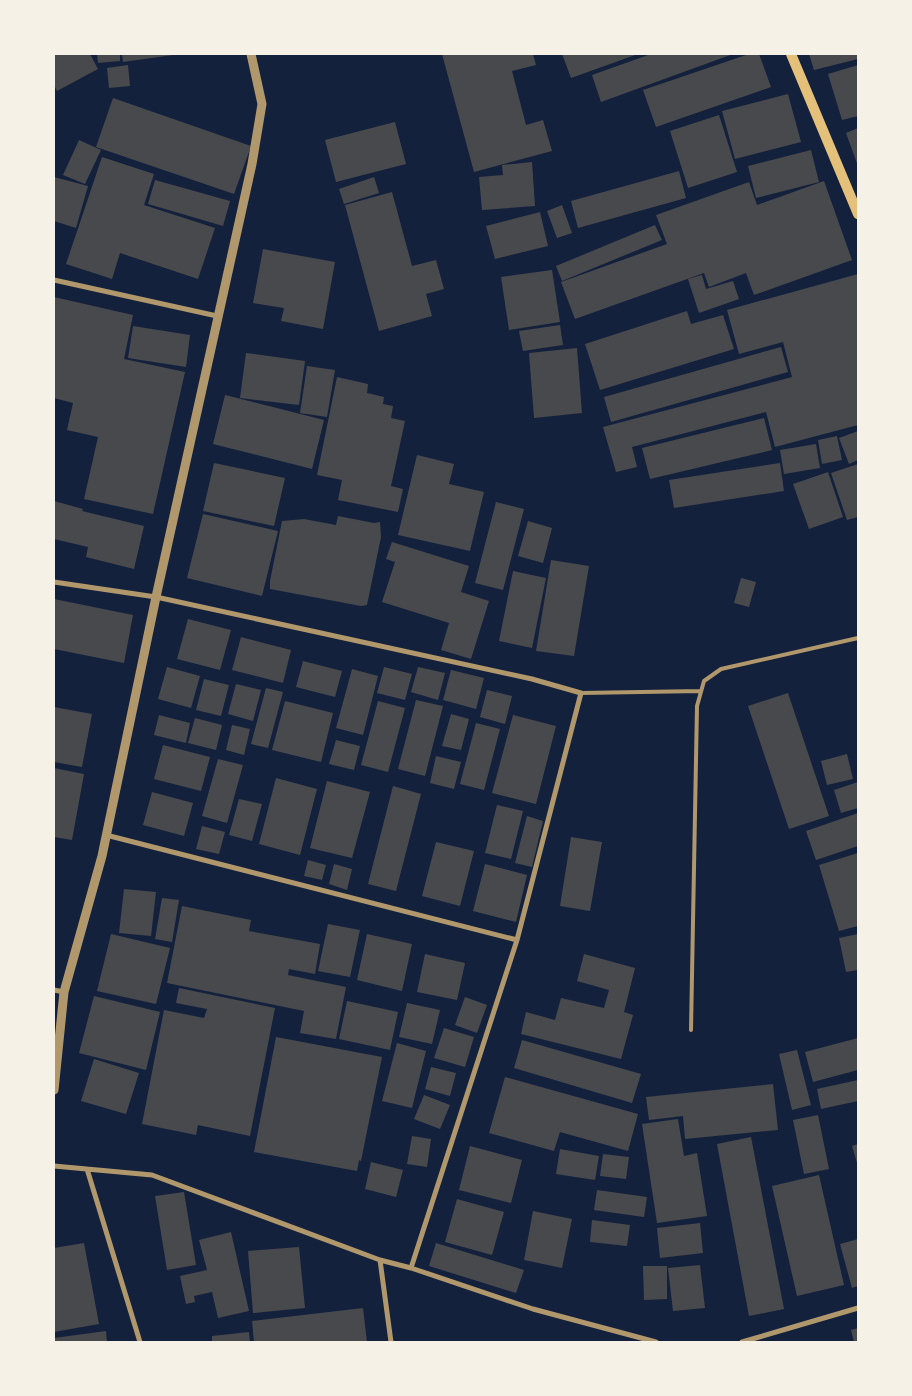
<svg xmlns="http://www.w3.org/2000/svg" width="912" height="1396" font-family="'Varela Round',sans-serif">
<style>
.building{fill:#48494c}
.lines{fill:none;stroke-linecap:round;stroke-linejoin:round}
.service{stroke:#b1986c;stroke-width:4}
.minor{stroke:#b1986c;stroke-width:5}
.tertiary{stroke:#b1986c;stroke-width:9}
.secondary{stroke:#e5c07b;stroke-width:10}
</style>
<rect width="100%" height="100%" fill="#14213d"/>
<path class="building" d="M54,54h36l8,15 -41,22 -3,-6z
M97,54h23v7l-22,2z
M122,54h51v1l-50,7z
M442,54h91l3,11 -24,6 14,54 17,-5 9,31 -78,21z
M562,54h76l-67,24z
M651,54h82l-132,48 -9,-27z
M749,54h10l12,33 -115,40 -13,-37z
M809,54h49v5l-44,11z
M128,65l2,21 -21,2 -2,-20z
M858,65v51l-16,4 -14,-46z
M788,94l13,48 -66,17 -13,-48z
M113,98l138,48 -17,48 -138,-47z
M719,115l18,57 -49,16 -18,-57z
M395,122l11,42 -70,18 -11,-42z
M858,128v38l-12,-33z
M79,140l22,10 -16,34 -22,-9z
M811,150l8,32 -63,16 -8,-32z
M102,157l52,17 -10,31 71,23 -17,51 -78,-26 -8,26 -46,-15z
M532,162l3,44 -53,4 -3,-33 24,-2 -1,-10z
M679,171l7,27 -108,30 -7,-27z
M54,177l34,9 -12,42 -22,-7z
M374,177l5,16 -35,11 -5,-15z
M155,180l75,21 -7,25 -75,-22z
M824,181l28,79 -98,35 -8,-22 -37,14 -5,-14 -129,46 -14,-37 106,-38 -11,-29 93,-33 8,23z
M392,192l20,74 24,-6 8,29 -18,5 6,22 -53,15 -34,-126z
M562,205l10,28 -15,5 -10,-27z
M540,212l8,34 -53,13 -9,-33z
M655,225l7,15 -100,41 -6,-15z
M263,249l72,13 -12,67 -42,-8 3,-13 -31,-5z
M552,270l8,52 -51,8 -8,-53z
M858,274v151l-83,22 -9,-35 -134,35 5,20 -21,5 -13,-45 189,-50 -9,-35 -44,12 -12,-44z
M702,275l4,14 27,-8 6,18 -40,14 -11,-34z
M54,297l79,18 -9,44 61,13 -32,142 -69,-15 14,-62 -31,-7 6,-27 -19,-5z
M687,311l4,13 32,-9 11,34 -134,41 -15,-46z
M560,325l3,20 -40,6 -4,-20z
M133,326l57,9 -4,32 -58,-9z
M781,347l7,25 -177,50 -7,-25z
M577,348l5,65 -48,5 -5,-65z
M246,353l59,8 -6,44 -59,-7z
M307,366l28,4 -8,47 -27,-4z
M337,377l31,7 -1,9 17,4 -1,7 10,2 -2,12 14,3 -14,65 12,3 -5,23 -60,-12 4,-20 -25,-5z
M225,395l99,25 -12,49 -99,-25z
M764,418l8,32 -122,29 -8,-31z
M858,431v29l-9,4 -10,-26z
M837,436l5,24 -20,4 -4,-24z
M816,444l4,24 -36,6 -4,-24z
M417,455l37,9 -5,20 35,8 -14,59 -72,-16z
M214,463l71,15 -11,48 -71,-15z
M780,463l4,28 -110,17 -5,-28z
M858,464v53l-11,3 -16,-47z
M828,472l15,45 -34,12 -16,-45z
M54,501l29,8 -1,2 62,15 -10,43 -48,-12 2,-10 -34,-8z
M496,502l28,7 -21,81 -28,-7z
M203,514l75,17 -16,65 -75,-18z
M338,516l36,7 6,-1 1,15 -14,68 -6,1 -91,-17v-8l12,-60 22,-2 32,6z
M528,521l24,7 -9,35 -25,-7z
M392,542l77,24 -8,26 28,9 -18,58 -30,-9 8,-27 -67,-21 13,-40 -9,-3z
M551,560l38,6 -15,90 -38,-5z
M513,571l33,7 -14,70 -33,-7z
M741,578l15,4 -7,25 -15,-4z
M54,599l79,16 -9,48 -70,-14z
M188,619l43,11 -11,40 -43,-11z
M241,637l50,13 -8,33 -51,-13z
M303,661l39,10 -7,26 -39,-10z
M167,667l33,9 -9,32 -33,-9z
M384,667l28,7 -7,26 -28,-7z
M418,667l27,6 -7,27 -27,-8z
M352,669l26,7 -15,59 -27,-7z
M451,670l33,8 -8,31 -33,-9z
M204,679l25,6 -8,31 -25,-6z
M236,684l25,6 -8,31 -25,-7z
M266,688l17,4 -15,56 -17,-4z
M487,690l25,6 -7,28 -25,-7z
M788,693l41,123 -40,13 -41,-123z
M416,700l27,6 -18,70 -27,-7z
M285,701l48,12 -12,49 -49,-12z
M378,701l27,7 -17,64 -27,-7z
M54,707l38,7 -10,53 -28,-5z
M451,714l18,5 -8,31 -19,-4z
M159,715l31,8 -4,20 -32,-8z
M513,715l43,11 -20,78 -44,-11z
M195,718l27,7 -6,25 -28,-7z
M476,723l24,6 -16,61 -24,-6z
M232,725l18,4 -6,26 -18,-5z
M336,740l24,6 -6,24 -25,-6z
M163,745l47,12 -9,34 -47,-12z
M847,754l6,25 -26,6 -6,-24z
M436,756l25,6 -7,27 -24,-6z
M218,759l25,6 -16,58 -25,-7z
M54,768l30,6 -12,66 -18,-3z
M276,778l41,11 -17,66 -41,-11z
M327,781l43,11 -18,66 -42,-10z
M858,782v26l-17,5 -7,-23z
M393,786l28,8 -25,97 -28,-7z
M152,792l41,11 -9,33 -41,-11z
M239,799l23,5 -10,37 -23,-6z
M497,805l26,6 -12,48 -26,-6z
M858,813v33l-42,14 -10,-29z
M527,816l16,5 -11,46 -17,-4z
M202,826l23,6 -6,22 -23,-5z
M571,837l31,5 -12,69 -30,-5z
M436,842l38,9 -14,55 -38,-10z
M858,853v73l-19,5 -20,-66z
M308,860l18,5 -4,15 -18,-4z
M334,864l18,5 -5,21 -18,-6z
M485,864l42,11 -11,47 -43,-11z
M124,889l32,3 -5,44 -32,-3z
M162,898l17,2 -7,42 -17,-3z
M182,906l69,14 -2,11 71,13 -5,30 -26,-5 -1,6 58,12 -10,52 -36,-6 4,-22 -137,-28z
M328,924l32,6 -10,47 -32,-6z
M111,934l59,14 -14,56 -59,-13z
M367,934l45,10 -10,47 -45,-11z
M858,934v36l-12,2 -7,-34z
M425,954l40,9 -8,37 -40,-8z
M584,954l51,14 -11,44 9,3 -12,44 -100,-25 5,-22 29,8 6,-22 43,10 5,-18 -32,-9z
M179,988l96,20 -25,128 -52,-11 -2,10 -54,-11 22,-114 40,8 3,-9 -31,-6z
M94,996l66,16 -14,58 -67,-17z
M465,997l22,8 -10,28 -22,-8z
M347,1001l51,11 -8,38 -51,-11z
M407,1003l33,7 -8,34 -33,-7z
M444,1028l30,9 -9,30 -31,-9z
M276,1037l106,20 -21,104 -2,-1 -2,11 -103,-19z
M858,1038v32l-45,12 -8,-30z
M522,1040l119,34 -9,29 -118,-35z
M397,1043l29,8 -14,57 -30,-7z
M797,1050l14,55 -19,5 -13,-56z
M94,1059l45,14 -13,41 -45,-13z
M431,1067l25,6 -6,23 -25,-7z
M505,1077l133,37 -10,37 -68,-19 -6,19 -65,-18z
M858,1080v21l-37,8 -4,-20z
M773,1084l5,46 -93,9 -2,-23 -34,4 -3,-23z
M424,1095l26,10 -10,24 -26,-10z
M818,1115l11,54 -25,5 -11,-54z
M678,1119l6,37 13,-3 10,63 -50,7 -15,-99z
M412,1136l19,3 -4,28 -20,-3z
M751,1137l33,172 -35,7 -32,-172z
M858,1144v22l-6,-20z
M470,1146l52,14 -11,43 -52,-13z
M560,1149l39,7 -4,24 -39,-6z
M603,1154l26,3 -3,22 -26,-3z
M371,1162l32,8 -7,27 -31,-8z
M819,1175l25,110 -47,11 -25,-110z
M597,1190l50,7 -3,20 -50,-7z
M184,1192l12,73 -29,5 -12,-74z
M457,1199l47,13 -12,43 -47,-13z
M533,1211l39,8 -10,49 -38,-8z
M592,1220l38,5 -3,21 -37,-4z
M700,1223l3,30 -43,5 -3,-30z
M231,1232l18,79 -31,7 -6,-26 -18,4 1,6 -9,2 -6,-28 27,-6 -8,-30z
M858,1239v47l-6,2 -12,-44z
M84,1243l15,81 -45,8v-84z
M436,1243l88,27 -8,23 -87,-27z
M299,1247l6,61 -52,5 -5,-62z
M700,1265l5,43 -32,3 -5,-43z
M643,1266h24v33l-23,1z
M363,1308l4,34h-113l-2,-21z
M858,1328v14h-4l-3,-12z
M106,1331l1,11h-53v-4z
M249,1332l1,10h-38v-6z"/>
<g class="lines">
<path class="service" d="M581,693l120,-2
M691,1030l6,-324 7,-25 17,-12 137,-31"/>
<path class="minor" d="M54,280l163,36
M54,582l102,15 376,82 49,14 -64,247 -106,328
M106,835l411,105
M54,990l10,2
M54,1166l98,9 228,85 31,8 122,41 123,33
M87,1169l53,173
M380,1260l11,82
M742,1342l116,-34"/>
<path class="tertiary" d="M54,1090l10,-98 38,-136 54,-259 96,-433 10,-60 -11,-50"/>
<path class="secondary" d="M791,54l67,160"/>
</g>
<rect width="912" height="1396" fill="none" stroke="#f6f1e7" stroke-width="110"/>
</svg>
